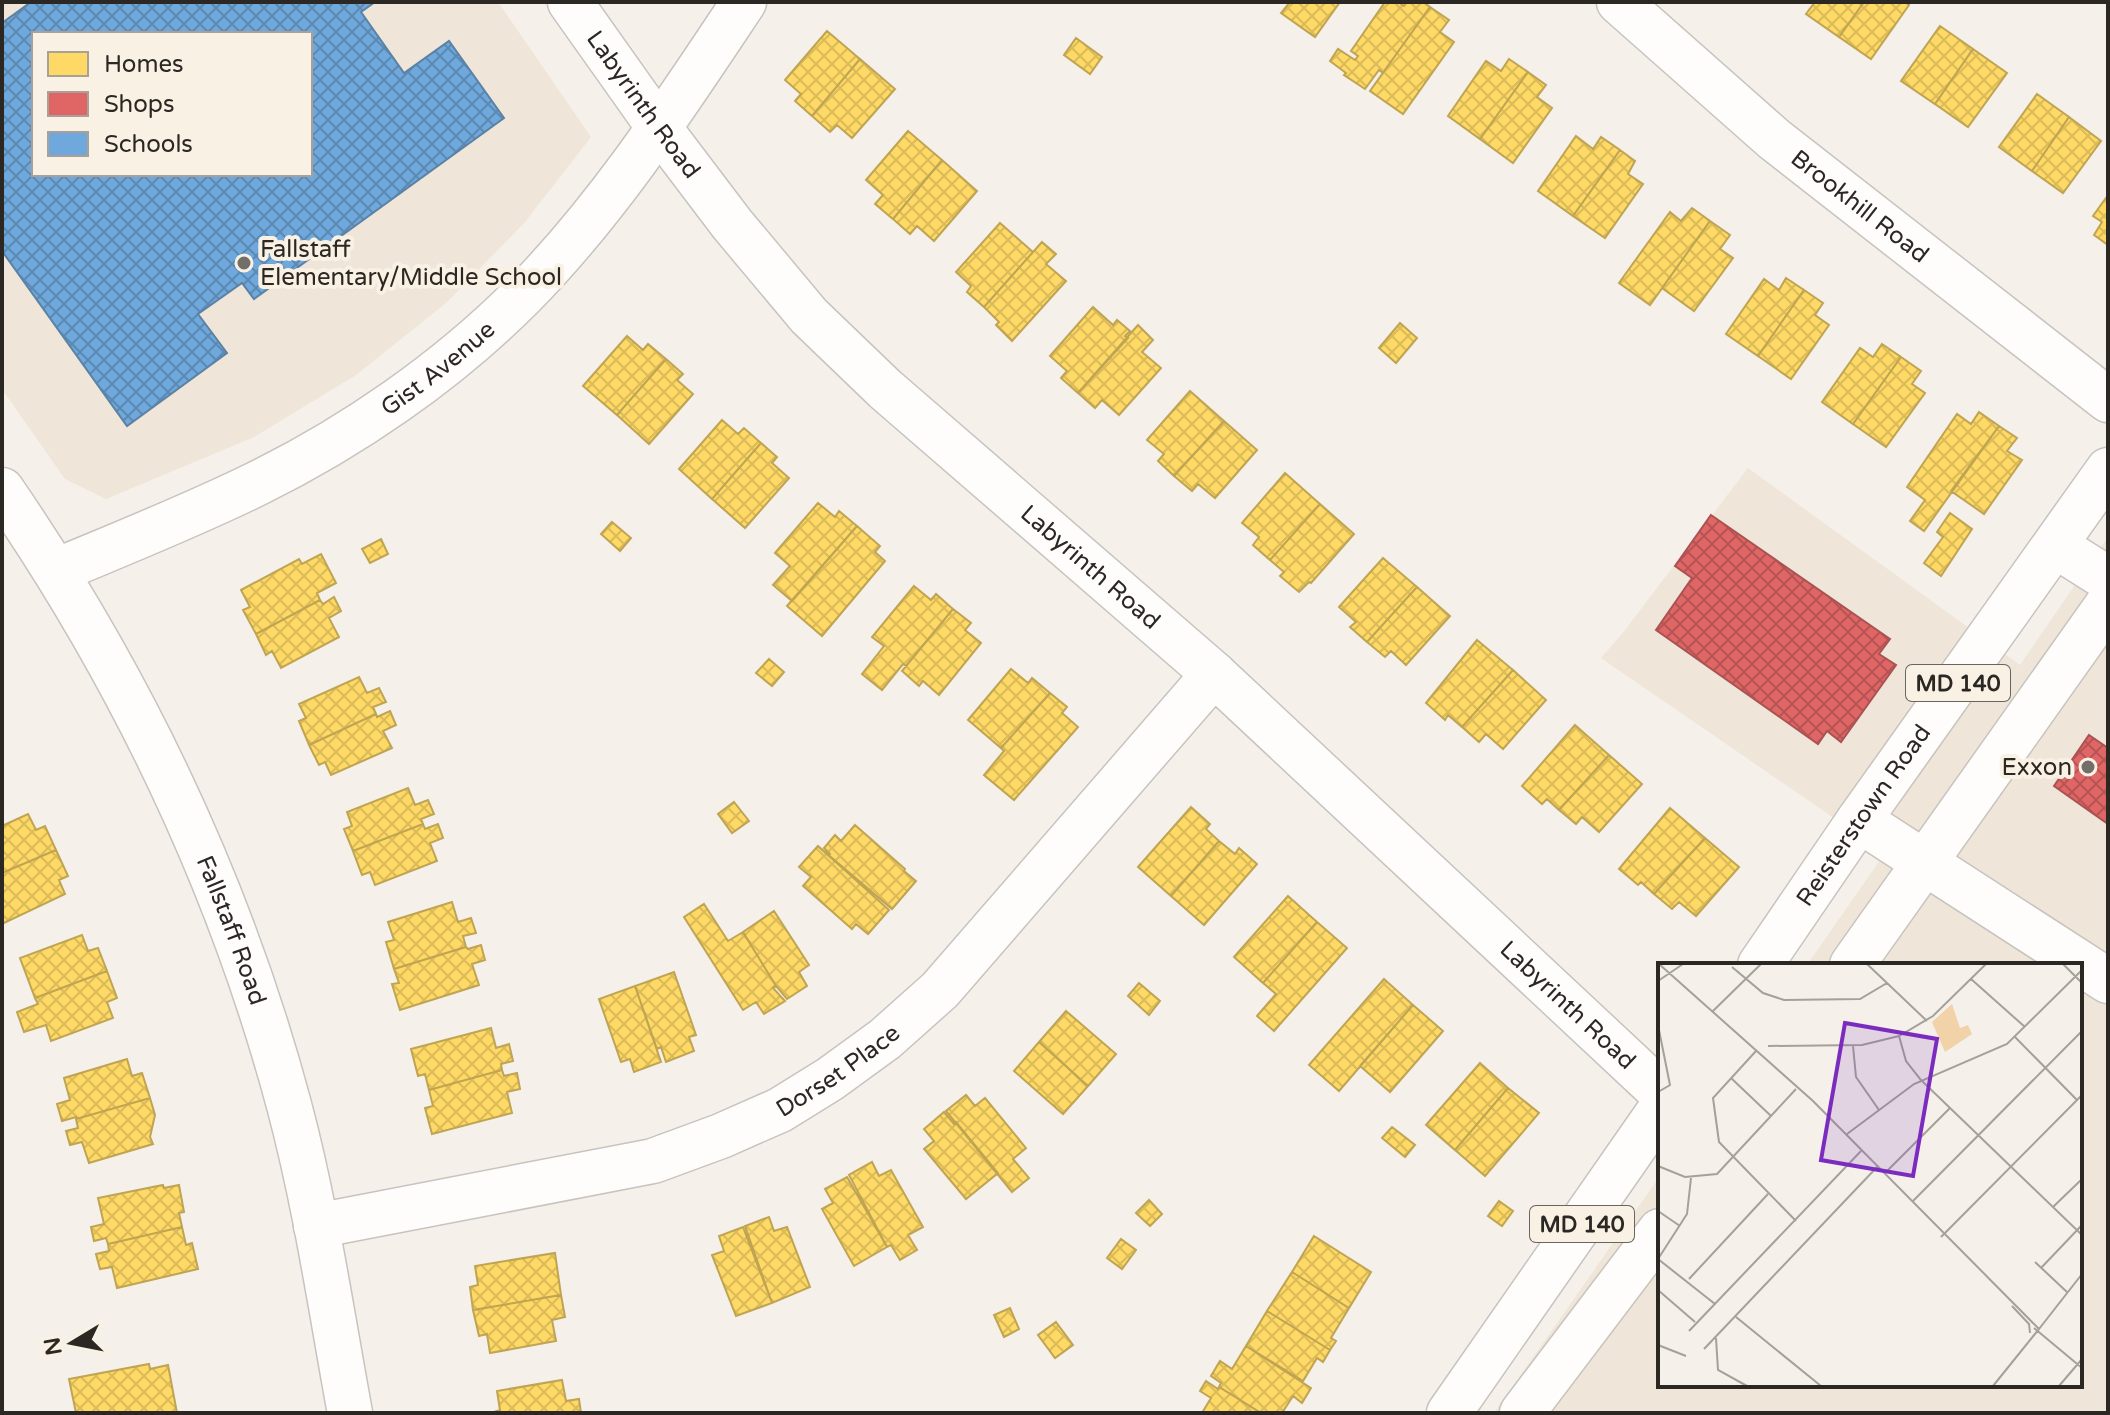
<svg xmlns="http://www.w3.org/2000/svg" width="2110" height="1415" font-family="'Varela Round',sans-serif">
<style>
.built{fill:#efe5d8;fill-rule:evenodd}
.homes{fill:url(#homes-cross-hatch);stroke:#bfa452;stroke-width:2}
.shops{fill:url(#shops-cross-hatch);stroke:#aa5352;stroke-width:2}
.schools{fill:url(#schools-cross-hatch);stroke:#5b82a4;stroke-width:2;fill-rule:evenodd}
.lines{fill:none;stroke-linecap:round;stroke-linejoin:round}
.minor-casing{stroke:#c7c3be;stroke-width:47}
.major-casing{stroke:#c7c3be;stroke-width:47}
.minor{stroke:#fefdfc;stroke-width:44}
.major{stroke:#fefdfc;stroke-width:44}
.poi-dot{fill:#726e69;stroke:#faf1e5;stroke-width:3}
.labels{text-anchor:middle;stroke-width:8;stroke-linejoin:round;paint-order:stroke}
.shield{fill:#faf1e5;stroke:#69645d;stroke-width:2}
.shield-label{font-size:22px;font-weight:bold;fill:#2b2823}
.street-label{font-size:24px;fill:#2b2823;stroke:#faf1e5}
.poi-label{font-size:24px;fill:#2b2823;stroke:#faf1e5;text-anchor:start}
.inset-road{fill:none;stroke:#a4a09a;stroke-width:2}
.view{fill:#7b2cbf;fill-opacity:0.15;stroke:#7b2cbf;stroke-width:4}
.inset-edge{fill:none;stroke:#2b2823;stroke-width:4}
</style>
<defs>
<pattern id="homes-cross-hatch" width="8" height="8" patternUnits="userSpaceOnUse" patternTransform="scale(2)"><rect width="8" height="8" fill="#ffd966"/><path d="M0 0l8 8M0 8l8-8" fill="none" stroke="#dbba58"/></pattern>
<pattern id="shops-cross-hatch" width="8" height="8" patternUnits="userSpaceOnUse" patternTransform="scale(2)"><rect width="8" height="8" fill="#e06666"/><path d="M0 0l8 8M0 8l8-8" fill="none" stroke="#b65454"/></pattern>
<pattern id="schools-cross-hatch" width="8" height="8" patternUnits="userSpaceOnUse" patternTransform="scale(2)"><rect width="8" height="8" fill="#6fa8dc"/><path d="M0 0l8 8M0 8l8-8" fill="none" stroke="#5b89b2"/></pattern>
</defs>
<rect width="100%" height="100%" fill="#f5f0ea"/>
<path class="built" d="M2,2h496l93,135 -66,85 -79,81 -90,72 -102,62 -148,62 -41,-20 -63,-90zM34,34h276v140h-276z
M1748,468l272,197 88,-128v876h-614l166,-237v209h420v-420h-273l78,-112 -284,-195 21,-24z"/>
<path class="homes" d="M1290,2h50l-25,35 -34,-24z
M1385,2h13l6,4 3,-4h16l7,5 -60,84 13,-18 -4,-3 -14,19 -21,-14 2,-2 -16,-12 8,-12 17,11 3,-4 -7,-5z
M1815,2h49l-25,35 -33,-23z
M1864,2h41l4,3 -38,54 -32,-22z
M1430,7l19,13 -9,12 14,10 -51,72 -33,-23z
M1940,26l33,23 -38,55 -34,-23z
M827,31l33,28 -48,57 -17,-15 6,-7 -16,-14z
M1076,38l26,19 -12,17 -26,-19z
M1973,49l34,24 -39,54 -33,-23z
M860,59l35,30 -43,49 -15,-13 -7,7 -18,-16z
M1509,59l19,13 -48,67 -32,-23 38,-55 15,10z
M1528,72l18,13 -9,12 15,11 -39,55 -33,-24z
M2037,94l32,23 -37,54 -33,-24z
M2069,117l32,24 -38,52 -31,-22z
M908,131l34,29 -49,59 -18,-15 8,-9 -17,-15z
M1576,136l17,13 8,-12 19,13 -47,66 -35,-25z
M1620,150l15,11 -7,13 15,10 -38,54 -32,-22z
M942,160l35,31 -43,50 -17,-15 -7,8 -17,-15z
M2108,195v50l-14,-10 8,-13 -9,-6z
M1692,208l18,13 -60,84 -31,-22 51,-71 11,9z
M1710,221l20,14 -10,14 13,9 -39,53 -32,-23z
M1000,223l33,29 -49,55 -17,-15 4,-6 -15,-14z
M1042,242l14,12 -10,10 20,17 -54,60 -16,-16 3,-3 -15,-15z
M1786,278l18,12 -46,66 -32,-22 38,-55 15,11z
M1804,290l19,13 -8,12 14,10 -38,54 -33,-23z
M1093,307l20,18 4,-5 13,11 -5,5 3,2 -50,55 -17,-15 6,-7 -17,-15z
M1400,323l17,15 -21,25 -17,-15z
M1138,325l15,15 -11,12 19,16 -42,47 -17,-15 -7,8 -17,-15z
M627,336l16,14 5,-6 18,15 -49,56 -34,-29z
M1882,344l19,13 -48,67 -31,-22 38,-54 13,9z
M1901,357l20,14 -9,13 13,9 -39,54 -33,-23z
M666,359l17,15 -6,6 16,14 -44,50 -32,-29z
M1190,391l34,30 -50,55 -16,-15 6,-7 -17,-14z
M1979,412l20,14 -75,105 -14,-10 15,-21 -18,-13 50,-73 14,10z
M722,420l16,14 6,-6 17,15 -49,56 -33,-30z
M1224,421l33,29 -42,48 -17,-14 -6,7 -18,-15z
M1999,426l18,12 -10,13 15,9 -38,54 -33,-23z
M761,443l16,14 -5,6 17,15 -44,50 -33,-29z
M1285,473l35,31 -50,56 -17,-15 6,-8 -17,-14z
M818,503l17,14 4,-6 18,15 -65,75 -19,-16 17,-19 -15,-13z
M1320,504l34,30 -43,49 -2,-1 -10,10 -19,-16 4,-4 -14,-12z
M1950,513l22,16 -31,47 -17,-13 19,-26 -6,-5z
M612,522l19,16 -11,13 -19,-17z
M857,526l23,20 -5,6 10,9 -63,75 -35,-30z
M381,539l7,15 -18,9 -8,-14z
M321,554l15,29 -19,10 3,7 -64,34 -13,-24 7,-3 -9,-17 58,-31 3,5z
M1383,558l34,29 -50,55 -17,-15 6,-5 -17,-15z
M914,586l17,14 5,-6 17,15 -47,57 -3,-2 -21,26 -20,-16 22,-28 -12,-9z
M1417,587l33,29 -44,49 -15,-14 -6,6 -18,-15z
M334,597l7,14 -12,7 10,19 -58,31 -9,-17 -6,4 -10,-21 64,-34 3,4z
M953,609l18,14 -6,7 16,13 -42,52 -16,-14 -4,5 -17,-15z
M1477,640l36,30 -51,57 -14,-12 -3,5 -19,-17z
M769,659l15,13 -12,14 -16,-13z
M1011,669l17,14 4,-5 18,15 -49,55 -33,-28z
M1513,670l33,30 -43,49 -17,-15 -7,8 -17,-15z
M359,677l8,16 12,-5 7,14 -13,5 3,7 -67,31 -10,-24 7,-3 -7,-14z
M1050,693l17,14 -5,6 16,14 -64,73 -30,-25 20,-24 -3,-3z
M390,711l6,14 -13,6 9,17 -61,27 -6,-13 -6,3 -10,-20 67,-31 1,3z
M1575,725l34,30 -50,55 -12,-11 -5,5 -20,-18z
M1609,755l33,29 -43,48 -17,-15 -6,7 -17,-14z
M408,788l7,17 13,-5 6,14 -13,5 2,5 -70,27 -9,-22 8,-3 -5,-14z
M734,802l15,19 -17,12 -14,-19z
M1191,807l19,17 -4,5 13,12 -48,55 -33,-29z
M1670,808l35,30 -51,56 -13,-12 -3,3 -19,-16z
M28,814l8,16 9,-4 11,24 -54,23v-47z
M423,824l2,5 13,-5 5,14 -13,5 7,18 -62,24 -5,-13 -8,3 -9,-24z
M855,825l50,44 -1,2 12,10 -24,28 -74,-63 11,10 1,-2 -6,-6 11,-13 6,6z
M1705,838l34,29 -43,49 -17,-14 -7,7 -18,-15z
M1219,841l16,13 4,-6 18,16 -53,61 -33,-29z
M818,846l71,64 -21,24 -12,-10 -4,5 -49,-43 8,-9 -12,-10z
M56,850l12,26 -9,4 6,14 -63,30v-51z
M1288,896l29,26 -54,61 -29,-26z
M452,902l6,20 13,-4 5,15 -13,3 3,11 -72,22 -8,-27 8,-2 -6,-18z
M704,904l24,37 15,-9 33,54 -3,2 12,13 -21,13 -8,-12 -13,8 -59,-93z
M774,911l35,54 -10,7 8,14 -20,13 -11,-13 -33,-54z
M1317,922l30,26 -73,83 -17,-15 19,-22 -13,-11z
M82,935l6,16 10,-3 9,23 -72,27 -15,-40z
M481,945l4,15 -13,4 7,21 -79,25 -8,-26 7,-1 -5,-14 72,-22 2,2z
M107,971l10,27 -10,4 6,16 -62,23 -5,-16 -22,7 -7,-20 21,-8 -3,-6z
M674,972l22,63 -7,2 5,14 -28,11 -5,-15 -4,2 -22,-63z
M1384,979l29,26 -74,86 -30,-26z
M1139,983l21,18 -11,14 -21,-19z
M635,986l26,76 -27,10 -4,-13 -9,3 -22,-63z
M1413,1005l30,26 -53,61 -30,-26z
M1066,1011l50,43 -28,32 -49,-44z
M491,1028l5,20 13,-4 4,17 -12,3 1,6 -73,20 -4,-16 -7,2 -7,-27z
M1039,1042l49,44 -25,28 -49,-43z
M127,1059l5,17 10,-3 8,25 -74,21v-2l-14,4 -5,-17 13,-4 -6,-22z
M1480,1063l28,25 -53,62 -29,-25z
M502,1070l2,6 13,-3 3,16 -13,3 5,21 -80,21 -7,-26 8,-2 -4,-16z
M1508,1088l31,25 -54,63 -30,-26z
M966,1095l9,11 10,-8 41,50 -13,11 16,19 -17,14 -66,-81z
M150,1098l5,17 -5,22 3,7 -64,19 -7,-21 -12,3 -4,-14 12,-3 -2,-9z
M944,1112l10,12 2,-2 42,51 -32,26 -42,-50 10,-8 -10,-12z
M1392,1127l23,18 -10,12 -23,-19z
M872,1162l7,14 12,-6 32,57 -15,8 9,15 -17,10 -9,-15 -4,2 -38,-72z
M847,1177l40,70 -33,19 -32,-57 11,-6 -8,-14z
M163,1185l1,3 15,-3 5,27 -5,1 3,14 -74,17 -2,-6 -12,3 -3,-14 13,-3 -6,-26z
M1149,1200l13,14 -12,12 -14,-13z
M1499,1201l14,10 -11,15 -14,-10z
M769,1217l5,14 13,-4 23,60 -38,16 -27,-77z
M182,1227l4,18 6,-2 6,26 -81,19 -5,-21 -12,2 -4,-15 13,-3 -1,-7z
M743,1227l29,76 -36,13 -24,-61 12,-4 -5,-15z
M1314,1236l57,36 -22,36 -57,-36z
M1121,1239l15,11 -14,19 -15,-11z
M555,1253l6,42 -88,15 -3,-23 8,-2 -3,-19z
M1292,1272l57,36 -18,30 5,3 -6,9 -63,-39z
M561,1295l4,22 -13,3 4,21 -66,12 -3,-19 -8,2 -6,-26z
M1010,1308l9,21 -15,8 -10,-22z
M1267,1311l63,39 -7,12 -6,-4 -14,23 -57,-35z
M1056,1322l17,23 -18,13 -17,-23z
M1246,1346l65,42 -9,15 -9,-7 -11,17h-21l-42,-26 2,-4 -10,-7 9,-15 12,8z
M149,1364l1,5 18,-4 9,48h-101l-7,-34z
M562,1380l4,21 13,-2 2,14h-90l9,-3 -3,-19z
M1206,1381l12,8 1,-2 42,26h-59l9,-15 -11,-7z"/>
<path class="shops" d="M1711,515l179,124 -11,15 17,11 -55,77 -14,-11 -9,13 -162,-114 36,-52 -17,-12z
M2089,735l19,13v76l-54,-38z"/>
<path class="schools" d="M31,2h344l-14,10 43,61 45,-32 55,77 -250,181 -12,-16 -44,31 29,39 -100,73 -125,-175v-228zM34,34h276v140h-276z"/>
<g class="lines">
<g class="minor-casing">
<g id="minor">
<path id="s1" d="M570,2l90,127 72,95 77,92 76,73 329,285 446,417"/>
<path id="s2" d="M1619,2l155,137 334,261"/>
<path id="s3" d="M2,490c129,188 228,395 287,615 27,101 42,205 61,308"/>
<path d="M2056,546l52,33"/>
<path id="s4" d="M56,571c67,-28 135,-55 200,-87 96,-47 190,-112 266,-188 86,-87 154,-192 222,-294"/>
<path d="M1859,820l249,161"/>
<path id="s5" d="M316,1226l337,-65 68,-25 59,-26 50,-31 55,-40 55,-49 274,-316"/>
</g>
</g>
<g class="major-casing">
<g id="major">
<path id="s6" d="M1760,965l99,-145 249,-350"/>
<path d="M1852,965l256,-361"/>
<path d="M1449,1413l211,-303"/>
<path d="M1522,1413l138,-182"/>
</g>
</g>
<use href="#minor" class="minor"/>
<use href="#major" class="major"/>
</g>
<g class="poi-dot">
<circle cx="244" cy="263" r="8"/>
<circle cx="2088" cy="767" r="8"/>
</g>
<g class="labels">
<g class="shield">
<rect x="1906" y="665" width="104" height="36" rx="6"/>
<rect x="1530" y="1206" width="104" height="36" rx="6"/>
</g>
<g class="shield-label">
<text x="1958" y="691">MD 140</text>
<text x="1582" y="1232">MD 140</text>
</g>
<g class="street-label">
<text dy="8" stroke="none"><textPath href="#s1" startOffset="126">Labyrinth Road</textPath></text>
<text dy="8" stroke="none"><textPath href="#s2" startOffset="316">Brookhill Road</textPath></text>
<text dy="8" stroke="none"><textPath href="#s4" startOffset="434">Gist Avenue</textPath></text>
<text dy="8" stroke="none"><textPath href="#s1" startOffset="772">Labyrinth Road</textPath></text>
<text dy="8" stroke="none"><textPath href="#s6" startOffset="182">Reisterstown Road</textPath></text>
<text dy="8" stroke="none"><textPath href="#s3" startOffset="498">Fallstaff Road</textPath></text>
<text dy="8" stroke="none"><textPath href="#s1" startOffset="1420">Labyrinth Road</textPath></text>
<text dy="8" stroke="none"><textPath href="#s5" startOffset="550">Dorset Place</textPath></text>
</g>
<g class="poi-label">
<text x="260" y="257">Fallstaff<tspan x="260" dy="28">Elementary/Middle School</tspan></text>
<text x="2072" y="775" text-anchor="end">Exxon</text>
</g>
</g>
<g transform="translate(1658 963)">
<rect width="424" height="424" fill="#f5f0ea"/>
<path d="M294,41l8,24 8,-3 4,9 -27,18 -13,-30z" fill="#f1d2a9"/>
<path class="inset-road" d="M1,1l154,137 226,228M209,1l60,57M405,1l19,19M74,4l31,26 21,7 76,-1 27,-16M313,16l54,48M0,18l25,-17M55,48l48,-47M0,62l12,60 -12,7M241,73l7,25 15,19 161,155M357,74l62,63M110,83l94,-1 37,-9 34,-20 53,-52M195,83l3,31 23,33M98,88l-43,47 6,44 77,79M73,115l40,38M189,171l67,-50 93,-40 75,-74M0,203l27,11 32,-3 79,-85M227,210l65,-65M255,238l169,-170M395,244l29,-28M0,248l22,15M283,274l141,-142M0,296l29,-45 4,-36M0,296l57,45M377,299l33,31M383,305l41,-43M31,316l79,-85M0,327l37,32M354,343l17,18 1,9M78,354l85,69M376,365l48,40M381,366l43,-55M31,368l172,-180M58,375l2,32 29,16M0,382l28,11M46,386l174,-183M335,423l46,-57M401,423l23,-27"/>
<path class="view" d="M187,60l92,16 -24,137 -92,-16z"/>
<rect width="424" height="424" class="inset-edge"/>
</g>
<rect width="2110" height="1415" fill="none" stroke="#2b2823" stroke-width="8"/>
<rect x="32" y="32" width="280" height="144" fill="#faf1e5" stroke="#a7a197" stroke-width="2"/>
<rect x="48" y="52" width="40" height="24" fill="#ffd966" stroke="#a7a197" stroke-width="2"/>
<text x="104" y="72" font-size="24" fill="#2b2823">Homes</text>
<rect x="48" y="92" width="40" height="24" fill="#e06666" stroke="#a7a197" stroke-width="2"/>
<text x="104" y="112" font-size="24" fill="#2b2823">Shops</text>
<rect x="48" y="132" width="40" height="24" fill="#6fa8dc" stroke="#a7a197" stroke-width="2"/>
<text x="104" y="152" font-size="24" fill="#2b2823">Schools</text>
<g transform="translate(72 1343) rotate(260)" stroke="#faf1e5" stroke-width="6" paint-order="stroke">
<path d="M0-6L14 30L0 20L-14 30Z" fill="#2b2823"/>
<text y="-12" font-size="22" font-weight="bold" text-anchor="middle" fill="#2b2823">N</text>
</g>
</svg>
